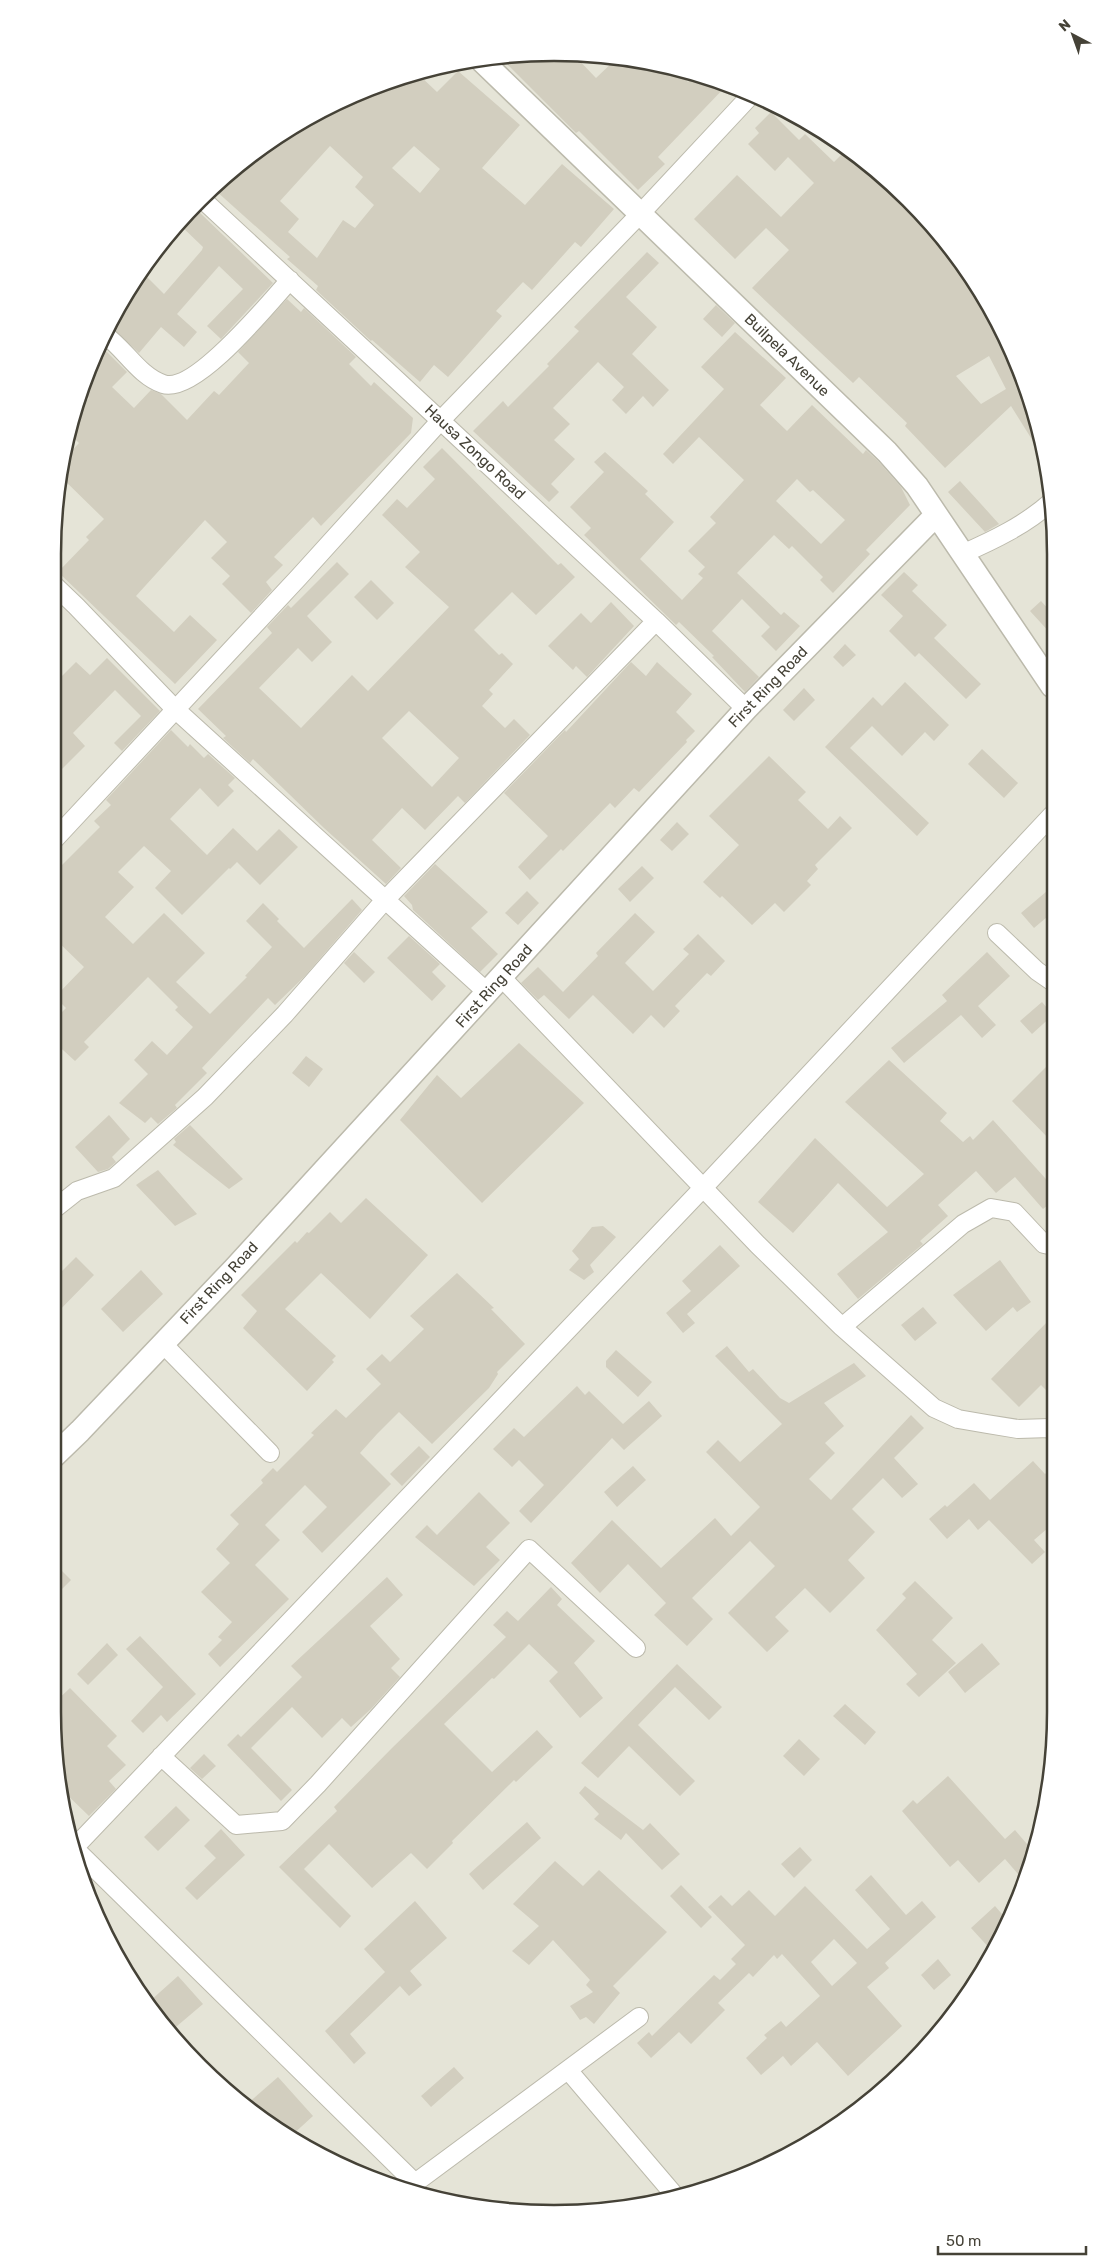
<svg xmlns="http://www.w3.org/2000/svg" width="1108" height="2266" font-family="Rubik,sans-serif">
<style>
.residential{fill:#e5e4d7}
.building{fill:#d2cebf;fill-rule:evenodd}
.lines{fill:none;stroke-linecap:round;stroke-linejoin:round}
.minor-casing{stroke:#bcbaac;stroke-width:20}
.tertiary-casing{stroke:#bcbaac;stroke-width:25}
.minor{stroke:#fff;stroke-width:18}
.tertiary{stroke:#fff;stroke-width:22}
.labels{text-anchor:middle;stroke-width:5;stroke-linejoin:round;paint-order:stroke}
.street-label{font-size:15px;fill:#454237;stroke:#fff}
.rim{fill:none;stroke:#454237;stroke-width:2.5}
</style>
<rect width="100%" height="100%" fill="#f2f1e8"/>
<path class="residential" d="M554,53l98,9 94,29 114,65 92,93 65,113 34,126 4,1224 -9,98 -29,94 -46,86 -40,53 -72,67 -83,52 -92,34 -65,13 -98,3 -65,-8 -94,-29 -86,-46 -53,-40 -67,-71 -36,-56 -41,-89 -17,-63 -9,-98v-1158l9,-98 29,-94 46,-87 63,-76 76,-62 86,-46 94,-29z"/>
<path class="building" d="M554,52l19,2 23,24 20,-19 36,3 24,8 12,12 6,-7 13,9 4,-4 16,5 -69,72 7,7 -27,26 -59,-59 -3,2 -75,-75z
M458,71l62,54 -38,43 43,37 37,-41 52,45 -33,38 -6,-5 -43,48 -9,-8 -27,29 6,5 -54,61 -14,-12 -14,17 -48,-42 -1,1 -55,-51 2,-4 -31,-27 3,-2 -75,-67 11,-12 50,-41 86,-46 56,-17 19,18zM330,146l33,31 -8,10 19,18 -19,23 -12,-8 -26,38 -29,-26 11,-13 -19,-18zM414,146l26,23 -20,24 -28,-25z
M771,112l28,28 6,-6 29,28 13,-13 13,7 92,93 65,113 22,82 -3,2 -25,-40 -66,62 -40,-42 2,-3 -48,-46 -6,6 -101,-95 37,-38 -23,-22 -31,31 -41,-40 43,-44 44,42 33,-34 -26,-26 -13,14 -27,-27 11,-11 -4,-5zM989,356l17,33 -25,15 -25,-28z
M191,209l4,4 2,-3 76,73 -52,56 -14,-13 36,-37 -24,-23 -42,48 20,18 -13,15 -23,-20 -22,26 -29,-27 31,-55 23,23 38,-44 1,-3 -24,-23z
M647,252l12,11 -33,34 31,30 -25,27 37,36 -16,17 -10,-11 -17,18 -14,-14 12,-13 -26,-25 -45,46 17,16 -16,16 21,19 -24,25 8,8 -10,10 -76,-71 30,-30 5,6 41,-41 -2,-2 32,-33 -5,-4z
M287,299l14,13 3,-4 52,49 -7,7 22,22 3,-4 39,36 -2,15 -90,93 -8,-9 -39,40 9,8 -17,17 6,8 -21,23 -29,-29 8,-8 -19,-18 16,-16 -22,-22 -69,76 38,36 16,-17 27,25 -42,44 -117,-112 31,-32 -3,-3 18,-18 -44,-43 2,-15 17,-18 -10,-10 6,-19 14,-16 -7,-6 2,-7 11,-12 -6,-5 11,-23 27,27 -15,15 22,21 17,-18 10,4 26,26 27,-29 5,4 30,-32 -11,-11z
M716,305l19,18 -13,14 -19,-18z
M735,332l51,46 -26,27 27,26 25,-26 51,49 3,-4 12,11 23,26 9,18 -44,45 4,4 -37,39 -13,-13 3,-3 -31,-31 -3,3 -15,-14 -37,38 44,42 3,-3 16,14 -24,25 -15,-15 9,-9 -28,-28 -30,32 47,46 -14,15 -33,-35 2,-1 -35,-34 -3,3 -92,-90 7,-7 -21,-21 34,-35 -10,-10 11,-10 43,39 -3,3 29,28 -34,37 42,41 21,-22 -5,-4 7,-7 -17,-16 28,-28 -6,-6 34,-37 -45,-43 -26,27 -10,-10 61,-65 -23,-22zM797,479l13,13 3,-2 32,30 -24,24 -45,-43z
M442,448l116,117 3,-2 14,14 -39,38 -24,-23 -38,38 25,25 3,-2 11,11 -24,26 4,4 -11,12 23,22 9,-9 16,16 -65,68 -7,-7 -33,34 -23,-22 -30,32 29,28 -15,16 -62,-56 -71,-69 -3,4 -27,-25 3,-2 -28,-27 74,-76 -5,-6 21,-22 3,3 46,-46 12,12 -42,42 25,26 -20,20 -14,-14 -39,40 42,40 51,-53 16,16 81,-84 -44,-40 15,-15 -38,-37 15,-16 10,9 28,-29 -12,-12zM409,711l50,47 -27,29 -50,-49z
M960,481l21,23 18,20 -14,8 -37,-40z
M904,572l14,13 -6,6 35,34 -13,13 47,46 -15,15 -47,-46 -4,4 -26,-26 14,-15 -22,-21z
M371,580l23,23 -17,17 -23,-23z
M1041,601l11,12v22l-22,-24z
M611,602l23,24 -47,51 -11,-11 -3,4 -25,-24 33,-33 10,10z
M845,644l11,11 -13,12 -10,-10z
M107,658l53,53 -38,40 -8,-8 27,-27 -26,-26 -42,43 12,13 -33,33v-93l24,-24 14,13z
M631,662l15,14 11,-14 35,32 -16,18 19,19 -9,9 1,2 -48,50 -5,-4 -19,20 -5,-5 -47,48 -2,-2 -31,31 -12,-13 30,-31 -44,-43 61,-63 1,2z
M905,682l44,43 -15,16 -9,-9 -23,24 -30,-30 -22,22 79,75 -12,13 -92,-89 48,-50 9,9z
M804,688l11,12 -21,21 -11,-11z
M171,730l17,17 2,-3 14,14 4,-4 27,24 -7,7 6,6 -16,16 -18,-19 -30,31 37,36 26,-27 24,23 22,-22 19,18 -38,38 -23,-23 -7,7 -1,-1 -47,47 -27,-27 16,-17 -27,-25 -26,26 16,15 -29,30 28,27 31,-31 41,40 -29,29 34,32 37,-37 -2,-1 27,-29 -26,-26 17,-18 16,16 -2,2 27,27 48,-49 10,11 -58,67 -29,28 -7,-7 -34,36 -32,34 5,5 -32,32 2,3 -19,16 -7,-7 -6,6 -26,-20 29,-29 -14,-14 18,-19 15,14 26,-28 -18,-17 3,-3 -30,-30 -64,65 5,5 -14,14 -23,-21v-18l14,-14 -11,-11 29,-30 -32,-31v-61l48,-48 -6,-6 17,-16 -5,-5z
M982,749l36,34 -14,15 -36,-34z
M769,756l37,36 -8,8 30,29 12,-13 12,12 -37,37 3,4 -11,12 4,4 -27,27 -9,-9 -23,22 -30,-29 -2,2 -17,-16 36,-37 -30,-29z
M677,822l12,12 -17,17 -12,-11z
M435,864l53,48 -17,16 27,26 -18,18 -67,-62 -1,-5 -8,-9z
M642,866l12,12 -24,24 -12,-13z
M1053,886v26l-19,16 -13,-15z
M527,891l12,12 -21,22 -13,-12z
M635,913l20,19 -30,31 28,28 36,-37 -6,-5 15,-15 27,27 -14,15 -4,-3 -32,33 5,5 -16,17 -13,-13 -18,19 -40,-39 -24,24 -25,-24 -6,5 -17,-17 17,-16 25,25 35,-36 -2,-3z
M409,936l31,28 -8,8 14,14 -14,15 -45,-43z
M354,952l21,20 -11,11 -20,-20z
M987,952l23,24 -32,30 18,19 -14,13 -21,-23 -57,48 -13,-15 56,-47 -5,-6z
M1042,1002l11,13 -21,19 -12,-13z
M519,1043l65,60 -102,100 -82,-83 37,-45 24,23z
M306,1056l17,13 -14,18 -17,-14z
M889,1060l58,53 -7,8 23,21 7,-6 3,4 20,-20 61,68v12l-11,9 -28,-32 -19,16 -20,-22 -38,34 10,11 -28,25 3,3 -65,55 -21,-25 51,-42 -50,-49 -45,50 -35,-31 57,-64 72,69 37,-33 -79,-72z
M1053,1060v83l-41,-42z
M109,1115l21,24 -18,18 4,5 -8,7 -10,3 -23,-25z
M190,1125l53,54 -14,10 -56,-44 3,-3 -2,-3z
M158,1170l39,44 -22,12 -39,-41z
M366,1198l62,57 -58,64 -49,-46 -36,36 51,47 -4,4 2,2 -27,29 -64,-63 14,-17 -16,-16 54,-54 2,2 10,-11 2,1 21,-21 11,11z
M603,1226l13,11 -26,28 4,7 -10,8 -15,-10 10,-11 -7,-8 20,-24z
M720,1245l20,21 -53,48 8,9 -12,10 -17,-20 25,-22 -9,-10z
M76,1257l18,18 -42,43v-37z
M1000,1260l31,42 -14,10 -4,-5 -27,24 -33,-36z
M141,1270l22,24 -40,38 -22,-23z
M457,1273l37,35 -3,1 34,35 -28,28 1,2 -9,14 -57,56 -33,-32 -22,22 -17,19 31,31 -69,69 -20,-21 25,-25 -22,-22 -40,40 15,15 -25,25 34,34 -69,68 -12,-13 14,-14 -4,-3 14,-15 -31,-30 29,-29 -14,-14 23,-25 -9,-9 33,-32 -2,-3 12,-12 4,4 37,-37 -3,-2 25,-24 10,9 35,-34 -15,-15 16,-15 8,8 34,-33 -14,-13z
M923,1307l14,16 -22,18 -14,-16z
M1054,1315v28l-8,9 8,8v38l-13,-13 -22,22 -28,-28z
M727,1346l22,26 4,-3 27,29 9,5 65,-40 12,13 -42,27 20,23 -19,17 10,10 -26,26 22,21 80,-85 13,13 -30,30 24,26 -16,14 -19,-20 -31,31 23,23 -27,28 17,18 -35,35 -25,-25 -30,29 14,14 -22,21 -39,-39 47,-47 -25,-25 -58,57 21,21 -26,27 -33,-31 12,-12 -38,-39 -28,29 -29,-30 41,-43 49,48 54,-50 16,18 29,-29 -54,-55 12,-12 22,22 42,-38 -67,-68z
M616,1350l36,32 -14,15 -32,-30v-6z
M577,1386l8,9 4,-4 34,33 26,-23 13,15 -38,34 -12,-12 -81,85 -12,-12 25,-26 -25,-25 -7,7 -19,-18 21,-21 10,9z
M419,1446l11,11 -28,29 -12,-12z
M1033,1461l12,13 10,-9v57l-21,18 11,12 -13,12 -43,-44 -11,10 -9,-11 -22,20 -18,-20 16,-14 2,2 27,-24 16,17z
M633,1466l13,14 -29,27 -13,-15z
M479,1492l31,31 -24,24 14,13 -26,26 -59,-49 12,-12 10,10z
M52,1561l19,19 -11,11 -8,-8z
M387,1577l16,18 -33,31 30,33 -9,9 9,9 -29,32 -20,18 -9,-9 -20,20 -30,-31 -41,41 41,42 -11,11 -54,-56 11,-11 3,3 61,-60 -11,-11z
M915,1581l38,37 -21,22 24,23 -37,34 -13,-13 11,-10 -41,-44 30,-32 -4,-4z
M551,1587l11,12 -5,6 38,36 -21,22 29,35 -23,20 -31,-37 9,-9 -29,-28 -35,35 -2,-1 -48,46 48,48 45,-42 16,17 -37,35 -2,-2 -62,61 1,2 -26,26 -16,-16 -39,35 -43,-44 -25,25 47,47 -11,12 -61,-61 58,-56 -3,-4 58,-59 114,-111 -13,-12 14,-14 11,10z
M140,1636l56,58 -29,28 -6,-7 -18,18 -12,-12 32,-34 -37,-38z
M107,1643l11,12 -30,30 -11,-11z
M982,1643l18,21 -35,29 -17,-21z
M677,1664l45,43 -13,13 -34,-33 -37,38 57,56 -15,15 -51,-50 -31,32 -17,-15z
M70,1688l47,48 -10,10 19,19 -17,16 7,8 -27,27 -29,-28 -8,-83z
M845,1704l31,28 -11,13 -32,-29z
M799,1739l21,20 -16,17 -21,-20z
M204,1754l12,12 -14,13 -12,-11z
M948,1776l57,63 10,-9 18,21 -9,30 -19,-22 -26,24 -21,-23 -8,7 -48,-56 11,-11 4,4z
M585,1786l58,44 7,-7 30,31 -18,16 -36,-37 -5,7 -27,-21 5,-5 -20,-21z
M176,1806l14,14 -32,31 -14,-14z
M527,1822l14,16 -58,52 -14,-16z
M221,1829l24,26 -48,45 -12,-12 31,-30 -12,-12z
M800,1847l12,13 -18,18 -13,-14z
M555,1861l28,25 16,-16 68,62 -54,54 7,7 -26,31 -8,-7 -6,3 -10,-14 23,-14 -7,-7 4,-5 -37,-40 -24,25 -17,-14 27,-25 -26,-22z
M871,1875l35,40 16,-14 14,16 -51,46 4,5 -22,19 35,39 -54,50 -31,-34 -26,24 -8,-10 -22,19 -15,-17 21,-20 -3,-3 17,-14 5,6 34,-31 -38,-42 -5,5 -3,-4 -21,22 -4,-4 -31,30 7,7 -34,34 -12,-12 -28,26 -14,-15 12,-11 3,4 62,-61 6,5 16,-16 -5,-5 14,-14 -37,-38 13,-12 11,11 17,-16 26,26 30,-30 62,63 23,-20 -35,-39zM834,1939l23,24 -25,23 -21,-24z
M681,1885l31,32 -11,11 -31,-32z
M415,1901l32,37 -37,33 12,14 -13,11 -9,-10 -50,48 16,19 -12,11 -29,-33 60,-59 -21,-23z
M995,1906l13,15 -16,30 -21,-23z
M938,1959l13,16 -17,15 -13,-15z
M178,1976l25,28 -33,28 -13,-14 5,-3 -12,-14z
M454,2067l10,11 -33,29 -10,-11z
M278,2077l35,39 -23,21 -14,-8 -31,-23z"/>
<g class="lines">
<g class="minor-casing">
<path id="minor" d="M201,198l455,423 90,88
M105,335c20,14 34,41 58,49 32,11 106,-81 127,-104
M962,554c32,-14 63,-29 89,-52
M53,584l23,22 99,103 313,284
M53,841l246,-264 142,-157 200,-207 111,-119
M997,933l40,38 16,11
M502,978l256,267 84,82 92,81 24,11 29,5 31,5 32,-1 5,6
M53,1210l24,-19 37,-13 91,-81 80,-83 99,-113 272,-280
M842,1327l121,-103 28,-16 23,4 30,32 10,2
M163,1344l107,109
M161,1756l75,69 46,-4 36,-37 211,-235 107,99
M71,1845l344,338 224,-166
M73,1849l629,-660 350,-374
M568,2070l109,128"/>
</g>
<g class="tertiary-casing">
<path id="tertiary" d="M481,60l406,392 30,34 135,200
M53,1457l27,-26 154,-162 512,-560 190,-194"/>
</g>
<use href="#minor" class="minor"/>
<use href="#tertiary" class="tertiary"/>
</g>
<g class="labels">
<g class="street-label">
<text transform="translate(787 355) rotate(44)" y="5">Builpela Avenue</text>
<text transform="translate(475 452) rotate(43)" y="5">Hausa Zongo Road</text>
<text transform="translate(768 687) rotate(-46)" y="5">First Ring Road</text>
<text transform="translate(494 986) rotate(-48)" y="5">First Ring Road</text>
<text transform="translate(219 1283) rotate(-47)" y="5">First Ring Road</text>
</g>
</g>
<path d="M0 0H1108V2266H0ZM554 61H554A493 493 0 0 1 1047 554V1712A493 493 0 0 1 554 2205H554A493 493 0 0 1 61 1712V554A493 493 0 0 1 554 61Z" fill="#fff" fill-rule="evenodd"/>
<path class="rim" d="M554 61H554A493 493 0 0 1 1047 554V1712A493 493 0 0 1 554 2205H554A493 493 0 0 1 61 1712V554A493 493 0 0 1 554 61Z"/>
<g transform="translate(1073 35) rotate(319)" stroke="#ffffff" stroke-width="4" paint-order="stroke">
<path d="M0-4L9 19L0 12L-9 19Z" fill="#454237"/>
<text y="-8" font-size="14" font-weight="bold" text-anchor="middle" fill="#454237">N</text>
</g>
<path d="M938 2246v8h148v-8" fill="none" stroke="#454237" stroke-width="2.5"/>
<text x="946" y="2246" font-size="15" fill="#454237" stroke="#ffffff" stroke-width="4" paint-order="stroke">50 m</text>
</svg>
